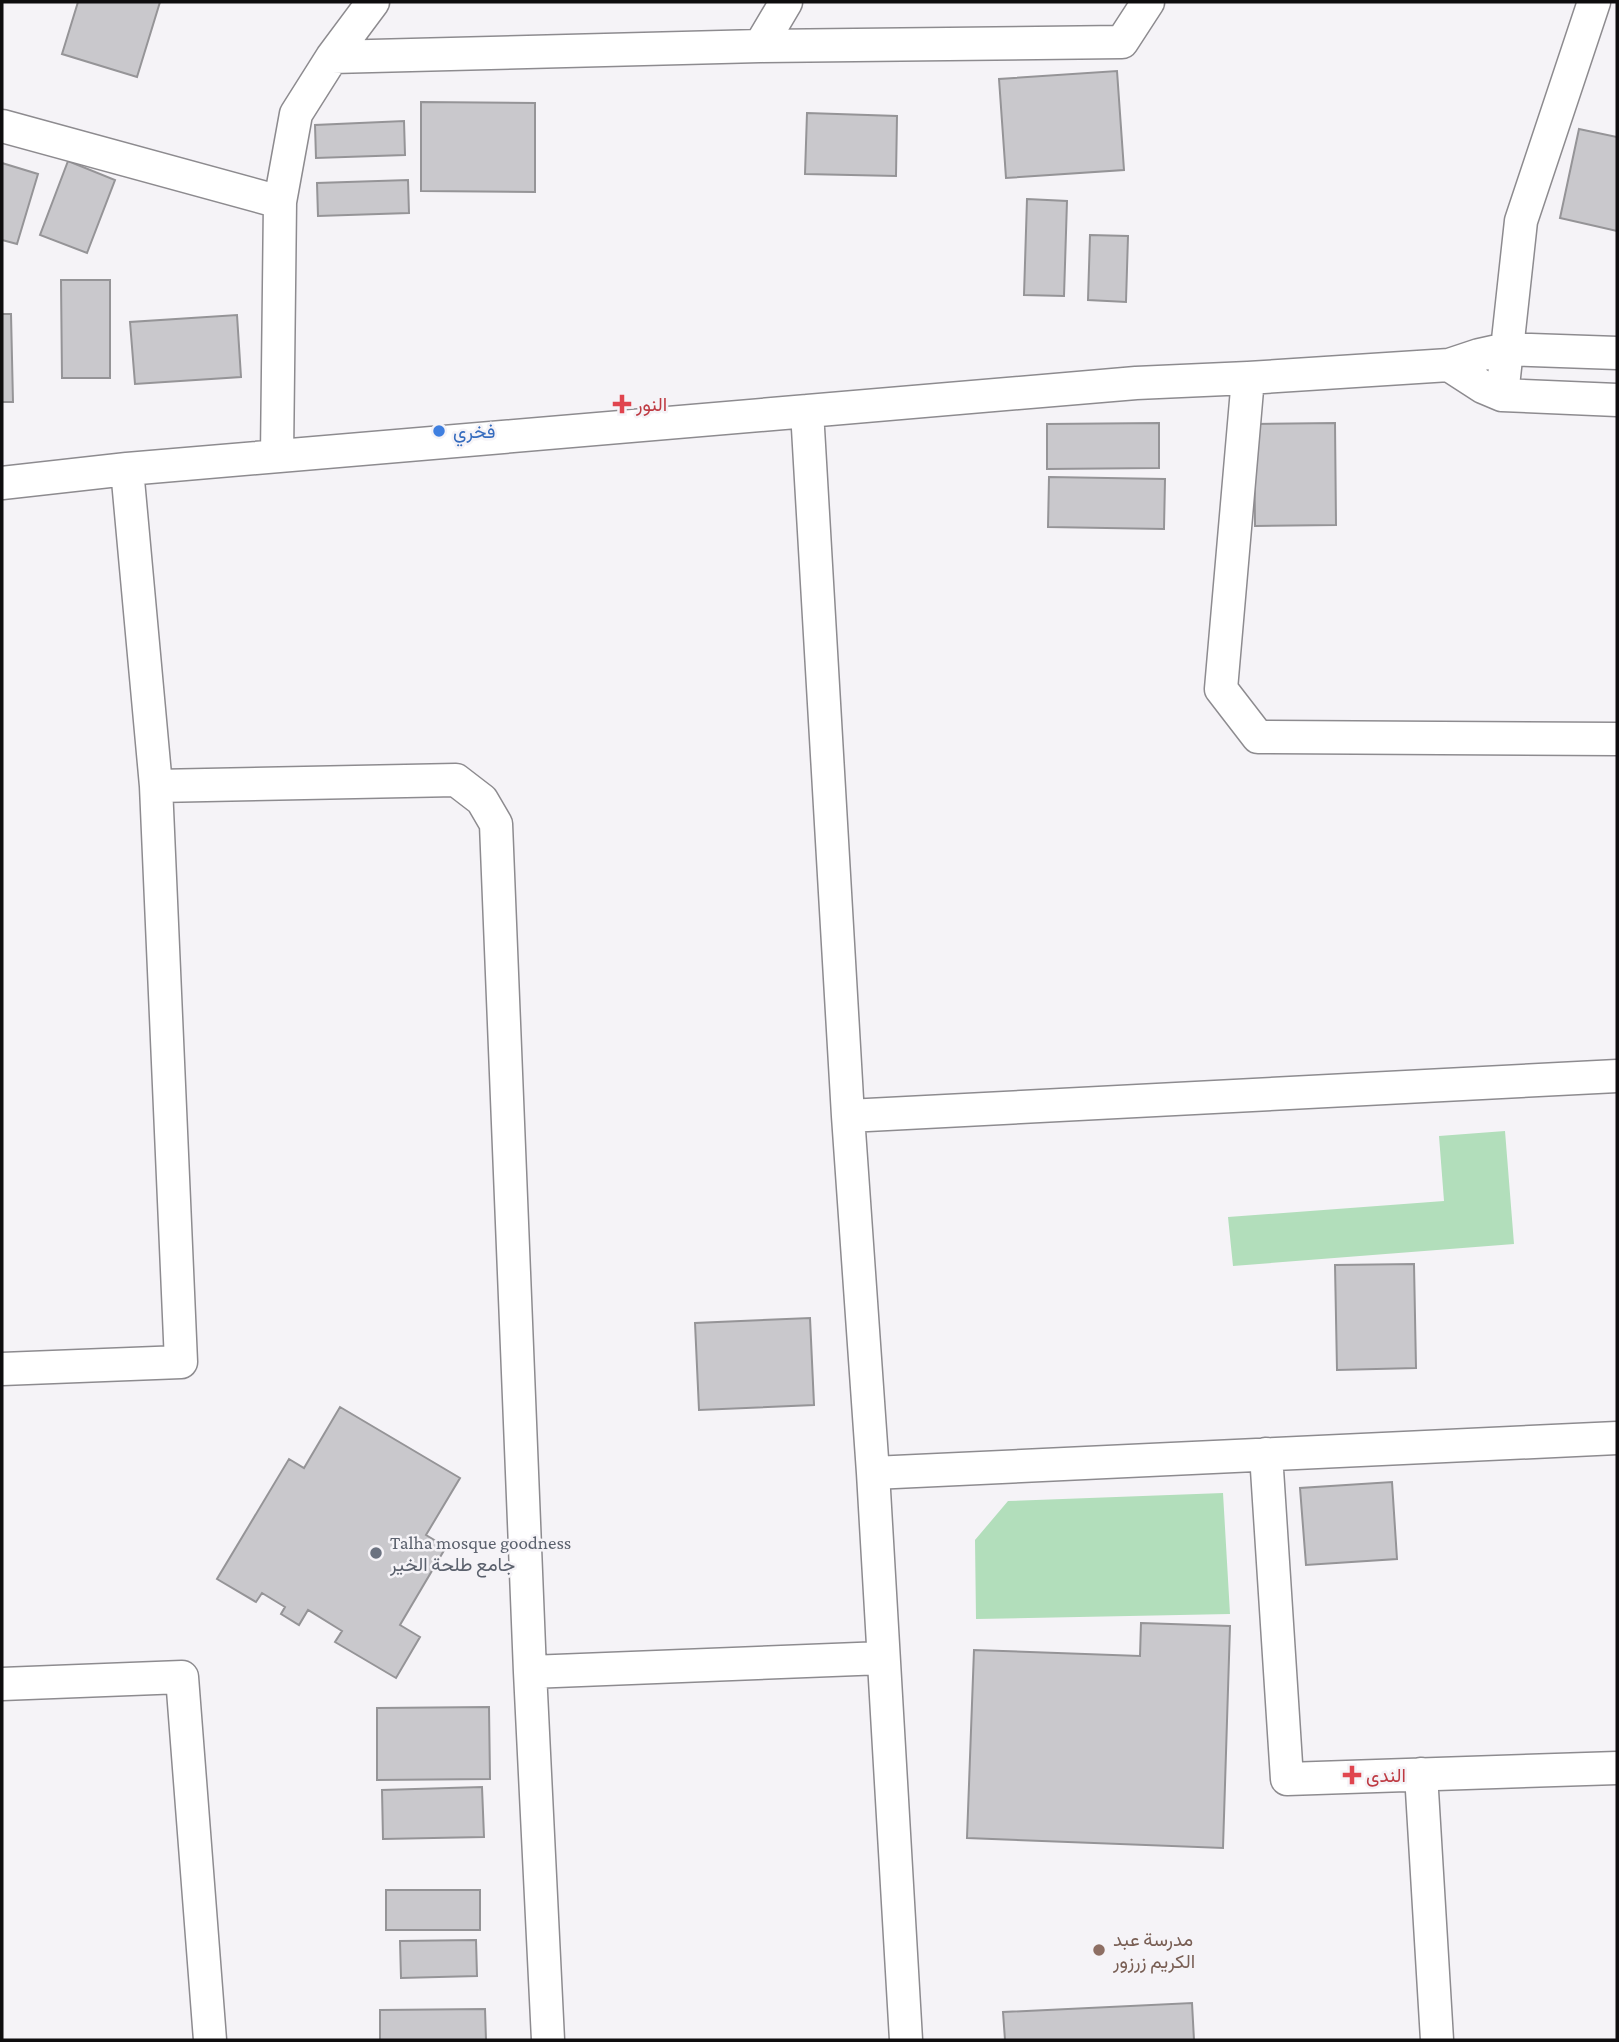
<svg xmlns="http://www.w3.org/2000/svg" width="1619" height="2042" font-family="'Crimson Pro',Vazirmatn,serif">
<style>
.green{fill:#b2debb}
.building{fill:#c9c8cc;stroke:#959497;stroke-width:2}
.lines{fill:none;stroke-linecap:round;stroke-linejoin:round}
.street-casing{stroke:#8d8b8f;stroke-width:35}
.street{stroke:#fff;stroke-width:32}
.health-dot{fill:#e0444e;stroke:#f5f3f7;stroke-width:2.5}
.shop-dot{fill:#3f7fe0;stroke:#f5f3f7;stroke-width:2.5}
.worship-dot{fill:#6b7280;stroke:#f5f3f7;stroke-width:2.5}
.education-dot{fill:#8d6e63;stroke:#f5f3f7;stroke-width:2.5}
.labels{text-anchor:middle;stroke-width:5;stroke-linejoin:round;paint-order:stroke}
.health-label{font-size:19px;fill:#be3a42;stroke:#f5f3f7;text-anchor:start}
.shop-label{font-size:19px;fill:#366cbe;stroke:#f5f3f7;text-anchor:start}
.worship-label{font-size:19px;fill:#5b616d;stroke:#f5f3f7;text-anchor:start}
.education-label{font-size:19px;fill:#785e54;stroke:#f5f3f7;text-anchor:start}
</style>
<rect width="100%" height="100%" fill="#f5f3f7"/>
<path class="green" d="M1505,1131l9,113 -281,22 -5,-49 216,-16 -5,-65z
M1223,1493l7,121 -254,5 -1,-79 33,-39z"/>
<path class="building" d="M78,2h82l-23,75 -75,-23z
M1117,71l7,99 -118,8 -7,-99z
M421,102l114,1v89l-114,-1z
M807,113l90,3 -1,60 -91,-2z
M404,121l1,34 -89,3 -1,-33z
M1579,129l38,8v94l-57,-13z
M68,161l47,19 -28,73 -47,-18z
M2,163l36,11 -21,70 -15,-4z
M408,180l1,33 -91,3 -1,-33z
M1027,199l40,2 -3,95 -40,-1z
M1090,235l38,1 -2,66 -38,-2z
M61,280h49v98h-48z
M2,314h9l2,88h-11z
M237,315l4,62 -106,7 -5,-62z
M1159,423v45l-112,1v-45z
M1335,423l1,102 -81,1 -1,-102z
M1049,477l116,2 -1,50 -116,-2z
M1414,1264l2,104 -79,2 -2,-105z
M810,1318l4,87 -115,5 -4,-87z
M340,1407l120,71 -34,57 20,12 -46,78 20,12 -24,41 -61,-36 7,-11 -34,-21 -9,15 -18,-11 4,-7 -23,-14 -6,9 -39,-23 72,-120 15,9z
M1392,1482l5,77 -91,6 -6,-77z
M1141,1623l89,3 -7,222 -256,-10 7,-188 166,6z
M489,1707l1,72 -113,1v-72z
M482,1787l2,50 -101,2 -1,-49z
M386,1890h94v40h-94z
M476,1940l1,36 -76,2 -1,-37z
M1192,2003l2,37h-189l-2,-28z
M485,2009l1,31h-106v-30z"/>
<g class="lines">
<g class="street-casing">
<path id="street" d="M760,46l362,-4 26,-40
M332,57l428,-11 26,-44
M2,126l278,76
M1449,365l34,22 19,8 115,5
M1248,378l-27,311 37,48 359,2
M1502,395l19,-174 73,-219
M807,411l41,705 25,357 33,567
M277,456l3,-254 16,-88 36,-57 41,-55
M2,483l125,-14 1009,-86 112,-5 201,-13 30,-10 27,-6 111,4
M156,786l300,-6 26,20 14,24 34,848 18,368
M848,1116l769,-40
M2,1369l179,-7 -25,-576 -29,-317
M1266,1454l21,325 330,-11
M873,1473l744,-35
M530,1672l353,-14
M2,1684l180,-7 28,363
M1421,1774l16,266"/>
</g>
<use href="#street" class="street"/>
</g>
<g class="health-dot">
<path d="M618.5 393.5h7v7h7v7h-7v7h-7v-7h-7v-7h7z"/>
<path d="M1348.5 1764.5h7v7h7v7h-7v7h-7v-7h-7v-7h7z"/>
</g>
<circle class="shop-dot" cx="439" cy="431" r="7"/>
<circle class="worship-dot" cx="376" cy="1553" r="7"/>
<circle class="education-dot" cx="1099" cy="1950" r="7"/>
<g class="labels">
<g class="health-label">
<text x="636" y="411">النور</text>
<text x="1366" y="1782">الندى</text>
</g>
<g class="shop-label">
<text x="453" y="438">فخري</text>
</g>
<g class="worship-label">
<text x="390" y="1549">Talha mosque goodness<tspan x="390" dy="22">جامع طلحة الخير</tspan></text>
</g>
<g class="education-label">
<text x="1113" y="1946">مدرسة عبد<tspan x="1113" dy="22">الكريم زرزور</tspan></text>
</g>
</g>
<rect width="1619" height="2042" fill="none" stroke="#0e0d0e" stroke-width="7"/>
</svg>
